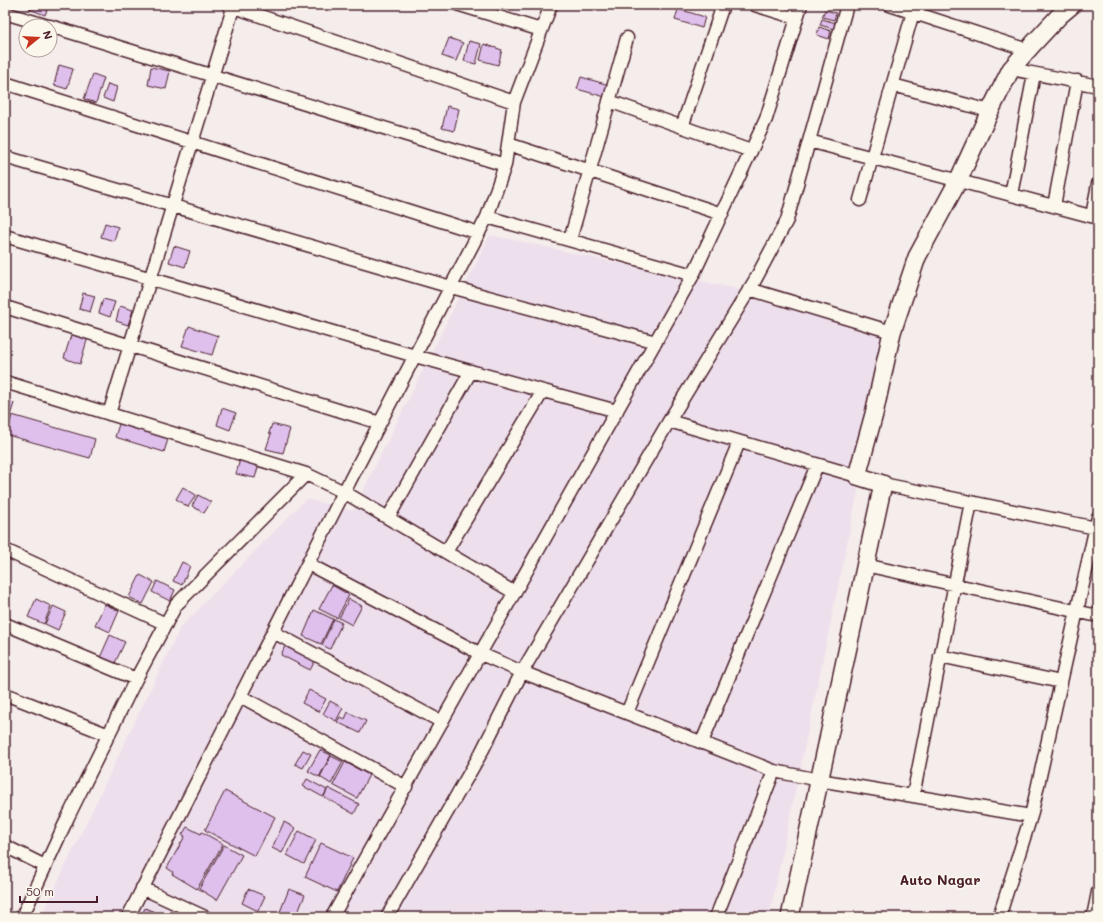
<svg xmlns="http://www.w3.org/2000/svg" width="1103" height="922" font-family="Mali,sans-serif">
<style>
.built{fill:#eedfec}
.building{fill:#dfc0ed;stroke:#4a1f2b}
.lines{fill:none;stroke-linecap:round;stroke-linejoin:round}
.street-casing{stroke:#4a1f2b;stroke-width:15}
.secondary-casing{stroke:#4a1f2b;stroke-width:20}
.street{stroke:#fbf7ec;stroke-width:12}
.secondary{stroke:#fbf7ec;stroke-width:17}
.labels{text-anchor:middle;stroke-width:3;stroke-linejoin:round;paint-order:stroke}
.neighbourhood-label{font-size:14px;font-weight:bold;fill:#4a1f2b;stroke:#fbf7ec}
</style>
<rect width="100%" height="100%" fill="#f5ecec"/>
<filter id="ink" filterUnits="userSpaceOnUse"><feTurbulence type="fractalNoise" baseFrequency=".025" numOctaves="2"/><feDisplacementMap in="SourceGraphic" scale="8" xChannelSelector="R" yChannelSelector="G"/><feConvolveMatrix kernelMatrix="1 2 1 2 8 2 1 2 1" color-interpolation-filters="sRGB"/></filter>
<g filter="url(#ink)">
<path class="built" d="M490,235l403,88 -124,594h-728l139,-289 126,-129 47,12z"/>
<path class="building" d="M31,5h18l-4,10 -16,-6z
M678,9l27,8 -3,11 -27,-8z
M825,10l11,3 -2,7 -12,-3z
M822,19l14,4 -2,6 -14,-4z
M819,27l12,4 -2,8 -12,-4z
M449,38l14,5 -7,18 -14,-5z
M469,41l12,3 -5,20 -12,-3z
M484,44l18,6 -4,15 -18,-5z
M59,65l14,4 -6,20 -13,-4z
M151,67l19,4 -4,18 -18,-4z
M93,74l11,4 -8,25 -12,-4z
M581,77l28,8 -4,12 -28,-8z
M108,84l9,3 -4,15 -10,-4z
M447,106l12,3 -5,22 -12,-3z
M105,223l13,4 -4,14 -13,-4z
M174,246l16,5 -5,16 -16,-5z
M83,293l12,3 -5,16 -11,-3z
M103,299l12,3 -5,15 -11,-4z
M120,306l13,4 -5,15 -12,-4z
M189,326l29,10 -6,19 -30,-9z
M72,332l16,5 -8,27 -16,-6z
M5,400l9,3 -9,29z
M222,408l14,5 -6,17 -13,-5z
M12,415l83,24 -5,19 -83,-23z
M120,421l49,15 -5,16 -49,-15z
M272,424l18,5 -7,24 -17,-4 5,-15 -2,-1z
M240,459l19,5 -4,14 -19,-4z
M183,487l13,8 -8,12 -12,-8z
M198,495l13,7 -7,11 -12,-7z
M182,562l8,4 -8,19 -9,-4z
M140,575l14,7 -11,22 -14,-7z
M157,581l18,9 -5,11 -18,-9z
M332,585l17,10 -12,23 -18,-9z
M36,599l15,7 -7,18 -16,-7z
M349,599l13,7 -10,19 -13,-7z
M105,604l14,7 -9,21 -15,-7z
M53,606l13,6 -8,18 -13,-6z
M314,610l19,9 -12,25 -18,-8z
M334,619l8,4 -12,26 -8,-4z
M110,635l15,7 -12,25 -14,-7z
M285,646l30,15 -5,9 -29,-15z
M309,690l17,9 -7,13 -17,-9z
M330,701l13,7 -7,13 -13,-7z
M348,712l18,9 -6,12 -23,-11 3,-5 5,2z
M303,750l8,4 -8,14 -8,-4z
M320,750l11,5 -12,22 -11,-6z
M331,756l12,6 -12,22 -11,-7z
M345,762l24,13 -12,23 -24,-13z
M307,779l20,11 -4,7 -20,-11z
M328,788l31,16 -5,10 -30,-17z
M225,791l50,26 -20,39 -50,-26z
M284,822l11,6 -13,25 -10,-5z
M187,827l14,7 1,-2 21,12 -26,45 -25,-15 1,-2 -6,-4 18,-32 -3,-1z
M299,831l17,9 -12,24 -17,-9z
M321,843l32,15 -16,34 -32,-15z
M224,845l18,10 -25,45 -18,-11z
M248,889l17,7 -7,15 -16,-8z
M289,889l16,6 -9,22h-18z
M145,908l21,9h-25z"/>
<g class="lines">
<g class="street-casing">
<path id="street" d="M228,5l286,97
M460,5l81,25
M755,5l42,13
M890,5l138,45
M5,13l43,13
M50,26l455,139 -18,52
M1011,69l87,17
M5,83l474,150
M893,85l97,26
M609,101l142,50
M682,127l41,-122
M809,141l289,77
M508,144l214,70
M5,157l446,130 205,55
M505,165l9,-63 37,-97
M1011,195l23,-121
M860,200l53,-188
M1054,206l23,-125
M1092,216l6,-32
M5,236l410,120 202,55
M570,240l57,-202
M749,289l143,43
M5,307l375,116
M5,382l301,92
M109,414l125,-409
M669,421l188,55
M883,484l213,44
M388,518l83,-147
M5,550l161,74
M446,552l97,-161
M308,564l173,90 41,18 252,99 45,9 212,36
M865,565l233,51
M5,624l131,55
M273,632l169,90
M940,656l121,26
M5,694l104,41
M240,696l166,91
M627,713l112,-271
M702,742l115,-277
M913,796l58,-294
M5,846l40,20
M142,888l63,29
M22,917l46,-100 68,-138 40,-74 130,-131 38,18 171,101
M128,917l216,-425 143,-275 206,58
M332,917l361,-642 73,-156 35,-114
M387,917l94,-164 41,-81 147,-251 85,-139 33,-62 60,-215
M716,917l58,-146
M999,917l32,-101 67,-299
M1093,917l5,-25"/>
</g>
<g class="secondary-casing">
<path id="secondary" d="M790,917l93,-433 -26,-8 17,-62 18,-82 25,-75 41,-76 32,-70 21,-42 22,-25 27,-29 12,-10"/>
</g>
<use href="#street" class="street"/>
<use href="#secondary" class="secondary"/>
</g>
</g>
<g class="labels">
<g class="neighbourhood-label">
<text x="940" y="885">Auto Nagar</text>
</g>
</g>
<rect width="1103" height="922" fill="none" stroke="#fbf7ec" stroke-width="20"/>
<rect x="10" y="10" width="1083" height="902" fill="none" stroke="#4a1f2b" stroke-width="1.5" filter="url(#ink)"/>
<g transform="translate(38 38) rotate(72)"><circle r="19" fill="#fbf7ec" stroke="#b4a19f"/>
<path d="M0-3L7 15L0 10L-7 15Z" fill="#c8321e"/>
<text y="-6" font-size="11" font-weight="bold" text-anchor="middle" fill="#4a1f2b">N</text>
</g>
<path d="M20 896v6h77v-6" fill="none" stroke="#4a1f2b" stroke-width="2"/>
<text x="26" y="896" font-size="12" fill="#4a1f2b" stroke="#fbf7ec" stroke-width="3" paint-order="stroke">50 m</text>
</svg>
